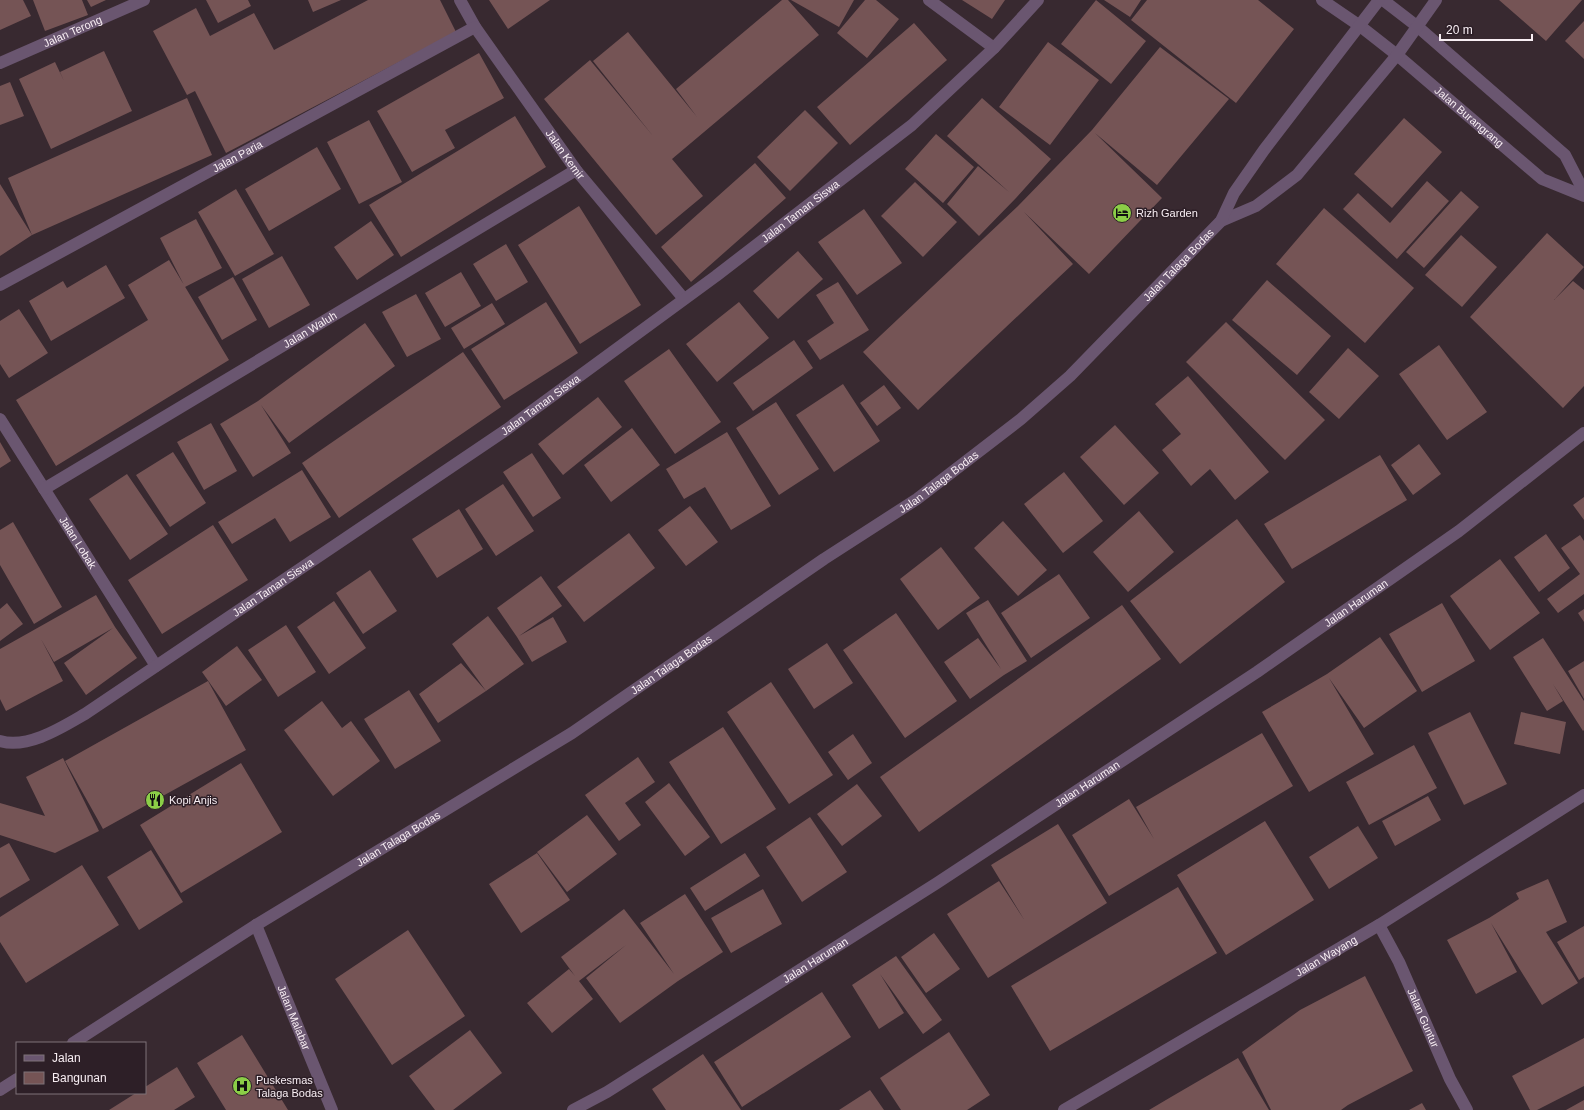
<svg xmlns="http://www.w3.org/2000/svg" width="1584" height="1110" font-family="Arial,sans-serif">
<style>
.building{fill:#755455}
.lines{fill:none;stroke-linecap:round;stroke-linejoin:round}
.minor{stroke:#6a5670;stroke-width:12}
.tertiary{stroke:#6a5670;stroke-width:12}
.labels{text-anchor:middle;stroke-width:3;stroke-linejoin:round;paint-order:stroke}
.street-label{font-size:11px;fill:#f8eef3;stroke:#2d1f27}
.poi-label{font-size:11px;fill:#f8eef3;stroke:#2d1f27;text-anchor:start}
</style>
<rect width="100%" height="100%" fill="#382930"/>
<path class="building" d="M0,0h23l8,16 -31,14z
M33,0h49l6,15 -43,16z
M87,0h19l-15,7z
M206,0h42l3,6 -33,17z
M308,0h33l-28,12z
M368,0h72l16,32 -230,121 -31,-62 -8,4 -34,-64 43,-23 14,28 44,-23 20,37z
M489,0h61l-42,29z
M782,0h6l31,35 -147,124 31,37 -47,39 -112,-136 46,-39 63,76 -60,-75 35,-29 69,85 -21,-28z
M791,0h63l-15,27z
M865,0h11l23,19 -32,39 -30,-25z
M962,0h43l-13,19z
M1096,0l50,41 -35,43 -50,-40z
M1104,0h37l-11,17z
M1147,0h111l36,29 -58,74 -105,-83z
M1499,0h83l-36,41z
M1584,21v38l-19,-18z
M914,23l33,37 -97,85 -33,-38z
M1048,42l51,38 -49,65 -51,-38z
M1160,47l69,52 -72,86 -62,-52 67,65 -73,76 -65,-62 49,52 -155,146 -55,-58 155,-146 74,-76z
M104,51l28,60 -81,38 -32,-70 36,-17 9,19 -4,-9z
M479,53l25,45 -59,32 10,18 -43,24 -35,-61z
M10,82l14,34 -24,9v-39z
M187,98l25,57 -180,80 -24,-57z
M982,98l69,61 -35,39 -37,38 -32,-32 31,-38 31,26 -62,-56z
M805,110l33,33 -48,48 -33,-34z
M515,116l31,51 -145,90 -32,-52z
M1404,118l38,34 -50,56 -38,-34z
M369,120l33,62 -43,22 -32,-62z
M936,134l38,33 -31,36 -38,-34z
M317,147l24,42 -72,42 -24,-42z
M755,163l31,35 -95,84 -30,-35z
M1427,181l22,20 -52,58 -54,-50 15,-16 32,30z
M915,182l42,40 -34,35 -42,-41z
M0,184l32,51 -32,21z
M236,189l38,65 -39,22 -37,-64z
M1461,191l18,16 -55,61 -18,-16z
M579,206l62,99 -61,39 -62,-99z
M1324,208l90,80 -49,55 -89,-79z
M864,209l38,54 -45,32 -39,-53z
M196,219l26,49 -37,19 -25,-49z
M371,221l23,34 -37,25 -23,-33z
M1547,233l37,34 -30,33 19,-19 11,9v96l-21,22 -93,-91z
M1461,235l36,32 -35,40 -37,-32z
M506,244l22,38 -32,19 -23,-37z
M798,251l25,28 -45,40 -25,-28z
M282,256l28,49 -41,23 -27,-49z
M169,260l60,100 -173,106 -40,-66 132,-80 -20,-35z
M106,265l19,33 -74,43 -22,-40 34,-20 4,7z
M461,272l20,34 -36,21 -20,-34z
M233,277l24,43 -35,20 -24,-43z
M1267,280l64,56 -34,39 -65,-55z
M838,282l31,48 -49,30 -13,-19 27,-18 -18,-28z
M416,294l25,45 -34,18 -25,-45z
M546,302l32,51 -74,47 -33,-51z
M739,302l30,36 -52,44 -31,-38z
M492,303l13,21 -41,25 -13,-21z
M19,309l29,44 -39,25 -9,-14v-43z
M1226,322l99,98 -40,40 -99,-98z
M365,323l30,43 -106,77 -28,-38 30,48 -38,24 -33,-53 38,-23z
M794,340l19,28 -60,43 -20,-28z
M1439,345l48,67 -40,28 -48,-66z
M1348,348l31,28 -40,43 -30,-27z
M669,349l52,73 -46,32 -51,-73z
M463,352l38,55 -162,111 -37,-55z
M1188,376l81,96 -34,28 -25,-31 -19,17 -29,-36 19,-16 -26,-30z
M843,384l37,57 -46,31 -38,-57z
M884,385l17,23 -24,18 -17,-23z
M598,397l24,30 -59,48 -25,-31z
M776,402l43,67 -40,26 -43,-67z
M211,423l26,48 -33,19 -27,-48z
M1115,425l44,48 -35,32 -44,-48z
M632,428l28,37 -49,37 -27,-37z
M727,432l44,74 -40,24 -26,-43 -21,12 -18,-30z
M0,442l11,19 -11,7z
M1419,444l22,30 -28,21 -22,-30z
M173,452l33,51 -36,24 -34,-52z
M532,453l29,45 -28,19 -30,-45z
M1380,455l27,45 -115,69 -28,-45z
M302,470l29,47 -41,25 -15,-24 -43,26 -14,-22z
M1064,472l39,49 -40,32 -39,-49z
M127,474l41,60 -38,26 -41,-61z
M503,484l31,47 -38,25 -31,-47z
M1584,497v23l-11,-15z
M690,506l28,36 -32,24 -28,-36z
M459,509l24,40 -46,29 -25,-39z
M1139,511l35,41 -46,40 -35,-40z
M1237,519l48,63 -105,82 -50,-63z
M1003,521l44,49 -29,26 -44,-48z
M13,522l49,85 -28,17 -34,-59v-35z
M213,525l35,55 -86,54 -34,-54z
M629,533l26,35 -71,54 -27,-35z
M1546,534l24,34 -31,24 -25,-35z
M1580,535l4,6v53l-26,19 -11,-14 33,-25 -19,-26z
M941,547l39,51 -42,32 -38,-51z
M1500,559l40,54 -50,37 -40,-54z
M370,570l27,41 -34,23 -27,-41z
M1059,574l31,44 -59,40 -30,-45z
M541,576l21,30 -43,30 34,-19 14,25 -35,20 -15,-25 -20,-29z
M96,595l19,32 22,31 -51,37 -22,-32 49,-35 -59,34 -13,-23 22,42 -57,30 -6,-12v-50z
M988,600l39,61 -23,14 -34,24 -26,-37 34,-24 23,31 -35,-56z
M334,601l32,47 -37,26 -32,-47z
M7,603l16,21 -23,17v-32z
M1442,603l33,58 -53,31 -33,-58z
M1122,605l39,54 -242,173 -39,-55z
M1584,609v13l-6,-9z
M896,613l61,88 -52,37 -62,-88z
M488,616l36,48 -38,27 -48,32 -19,-29 42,-31 25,28 -34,-47z
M286,625l30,47 -38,25 -30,-47z
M1380,637l37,54 -53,37 -35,-50 45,76 -65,38 -47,-80 65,-38z
M1543,638l41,63v29l-1,1 -30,-47 10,17 -16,10 -34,-54z
M827,643l26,40 -39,26 -26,-40z
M237,646l25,34 -36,26 -24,-34z
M1584,661v38l-16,-28z
M208,681l38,69 -143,79 -38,-68z
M771,682l62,93 -44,29 -62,-92z
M409,690l32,51 -46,28 -31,-50z
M322,701l20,27 9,-7 29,40 -47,35 -49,-66z
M1470,712l37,72 -43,21 -36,-72z
M1521,712l45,10 -6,32 -46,-10z
M723,727l53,82 -55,35 -52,-82z
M1262,733l31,53 -184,110 -37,-61 57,-36 25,40 -18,-32z
M853,734l19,29 -24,17 -20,-28z
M1414,745l23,43 -68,37 -23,-43z
M638,757l17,25 -30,21 16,22 -22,16 -34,-46z
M63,758l36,73 -44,22 -55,-18v-32l45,13 -19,-39z
M241,763l41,69 -101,61 -41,-68z
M669,783l41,54 -25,19 -40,-54z
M857,784l25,32 -40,30 -25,-32z
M1428,796l13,24 -46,26 -13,-25z
M587,815l30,39 -50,38 -30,-40z
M810,817l37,55 -45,30 -36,-55z
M1265,821l49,79 -88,55 -49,-80z
M1058,824l49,79 -119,75 -41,-64 52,-33 26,40 -34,-56z
M1358,826l20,32 -49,31 -20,-32z
M9,843l21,37 -30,18v-50z
M151,850l32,52 -44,28 -32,-53z
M537,853l33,47 -49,33 -32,-49z
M745,853l15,23 -55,35 -15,-23z
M82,865l37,60 -93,58 -26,-41v-25z
M1548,879l19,43 -21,10 32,51 -36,22 -51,-82 26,49 -41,22 -29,-54 42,-22 30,-19 -3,-6z
M1178,887l39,66 -167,98 -39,-65z
M763,889l19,35 -51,29 -20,-35z
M685,894l38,58 -45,29 -58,42 -34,-45 40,-33 -47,36 14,18 -41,34 -25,-30 42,-34 6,7 -14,-19 63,-48 50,65 -34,-51z
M1584,926v51l-5,3 -22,-38z
M408,930l57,86 -73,49 -57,-86z
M934,933l26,36 -34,24 -25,-36z
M896,956l46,64 -19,14 -43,-60 24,39 -25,16 -27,-44z
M1365,976l48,95 -65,34 -7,5h-70l-29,-58 58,-42z
M822,992l29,45 -109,70 -28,-45z
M470,1030l32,43 -49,37h-18l-26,-34z
M949,1032l41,63 -23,15h-66l-21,-32z
M242,1035l46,75h-62l-29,-47z
M1584,1038v48l-47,24h-7l-18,-34z
M703,1054l38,56h-75l-14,-21z
M1238,1058l31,52h-120l22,-13z
M177,1067l18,30 -21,13h-65l27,-17h9v-6z
M870,1090l14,20h-45z
M1584,1100v10h-18z
M1422,1103l4,7h-17z"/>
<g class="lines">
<g class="minor">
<path id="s1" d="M460,0l15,27 101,143 108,129"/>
<path d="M929,0l65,48"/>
<path id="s2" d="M0,63l144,-63"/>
<path id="s3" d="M0,285l475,-258"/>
<path id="s4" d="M0,419l156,247"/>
<path id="s5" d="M44,489l532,-319"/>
<path id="s6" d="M0,741c28,8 61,-13 85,-27l421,-284 210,-154 196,-151 82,-77 44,-48"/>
<path id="s7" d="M1379,925l20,37 51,117 17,31"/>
<path id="s8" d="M573,1110l34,-18 330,-209 320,-211 202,-141 125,-98"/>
<path id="s9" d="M1064,1110l315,-185 205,-130"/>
</g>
<g class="tertiary">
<path id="s10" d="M1322,0l38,26 37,29 145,124 42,17"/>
<path d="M1383,0l35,27 147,128 19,37"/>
<path d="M1221,221l35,-15 41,-31 100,-120 39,-55"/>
<path id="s11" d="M256,925l76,185"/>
<path id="s12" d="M73,1043l183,-118 316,-192 252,-174 93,-60 104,-80 49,-43 151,-155 13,-28 30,-43 115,-150"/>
<path d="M0,1090l17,-11"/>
</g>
</g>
<defs>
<g id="hotel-disc" transform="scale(1)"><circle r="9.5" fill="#8bce47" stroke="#2d1f27"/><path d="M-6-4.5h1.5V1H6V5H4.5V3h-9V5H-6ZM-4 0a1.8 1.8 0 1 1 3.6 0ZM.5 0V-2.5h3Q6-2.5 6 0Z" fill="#111"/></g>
<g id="restaurant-disc" transform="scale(1)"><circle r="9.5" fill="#8bce47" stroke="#2d1f27"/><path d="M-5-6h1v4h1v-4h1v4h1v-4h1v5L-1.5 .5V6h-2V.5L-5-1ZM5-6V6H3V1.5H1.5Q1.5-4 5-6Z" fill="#111"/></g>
<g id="hospital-disc" transform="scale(1)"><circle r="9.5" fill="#8bce47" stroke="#2d1f27"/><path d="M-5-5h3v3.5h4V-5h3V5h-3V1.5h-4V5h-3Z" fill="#111"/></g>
</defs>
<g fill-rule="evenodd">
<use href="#hotel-disc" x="1122" y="213"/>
<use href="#restaurant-disc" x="155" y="800"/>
<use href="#hospital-disc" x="242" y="1086"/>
</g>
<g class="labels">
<g class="street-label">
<text dy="4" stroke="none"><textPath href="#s2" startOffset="79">Jalan Terong</textPath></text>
<text dy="4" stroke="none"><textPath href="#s10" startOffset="188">Jalan Burangrang</textPath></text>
<text dy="4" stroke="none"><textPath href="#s1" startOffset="187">Jalan Kemir</textPath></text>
<text dy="4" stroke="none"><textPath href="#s3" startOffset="270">Jalan Paria</textPath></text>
<text dy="4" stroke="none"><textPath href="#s6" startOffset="966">Jalan Taman Siswa</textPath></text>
<text dy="4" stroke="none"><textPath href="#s12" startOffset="1356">Jalan Talaga Bodas</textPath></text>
<text dy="4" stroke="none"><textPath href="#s5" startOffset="310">Jalan Waluh</textPath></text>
<text dy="4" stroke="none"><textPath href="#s6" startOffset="642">Jalan Taman Siswa</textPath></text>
<text dy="4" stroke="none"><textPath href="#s12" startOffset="1032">Jalan Talaga Bodas</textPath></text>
<text dy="4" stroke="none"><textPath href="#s4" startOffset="146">Jalan Lobak</textPath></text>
<text dy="4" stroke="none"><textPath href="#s6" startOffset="318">Jalan Taman Siswa</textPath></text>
<text dy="4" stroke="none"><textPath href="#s8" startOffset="933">Jalan Haruman</textPath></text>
<text dy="4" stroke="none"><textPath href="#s12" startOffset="708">Jalan Talaga Bodas</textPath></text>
<text dy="4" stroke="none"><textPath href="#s8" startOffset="609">Jalan Haruman</textPath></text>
<text dy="4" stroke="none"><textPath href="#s12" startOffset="384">Jalan Talaga Bodas</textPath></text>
<text dy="4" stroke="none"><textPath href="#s9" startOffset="304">Jalan Wayang</textPath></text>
<text dy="4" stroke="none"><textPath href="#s8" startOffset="285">Jalan Haruman</textPath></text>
<text dy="4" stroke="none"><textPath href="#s11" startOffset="100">Jalan Malabar</textPath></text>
<text dy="4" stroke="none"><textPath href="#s7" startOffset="103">Jalan Guntur</textPath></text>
</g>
<g class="poi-label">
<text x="1136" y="217">Rizh Garden</text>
<text x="169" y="804">Kopi Anjis</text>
<text x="256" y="1084">Puskesmas<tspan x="256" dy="13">Talaga Bodas</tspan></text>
</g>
</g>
<rect x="16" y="1042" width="130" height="52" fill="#2d1f27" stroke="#7e7279"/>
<rect x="24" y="1055" width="20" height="6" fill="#6a5670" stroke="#7e7279"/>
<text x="52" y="1062" font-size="12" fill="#f8eef3">Jalan</text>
<rect x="24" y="1072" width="20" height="12" fill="#755455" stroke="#7e7279"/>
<text x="52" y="1082" font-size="12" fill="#f8eef3">Bangunan</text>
<path d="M1440 34v6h92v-6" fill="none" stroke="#f8eef3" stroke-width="2"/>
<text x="1446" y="34" font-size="12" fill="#f8eef3" stroke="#2d1f27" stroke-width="3" paint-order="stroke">20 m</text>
</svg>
